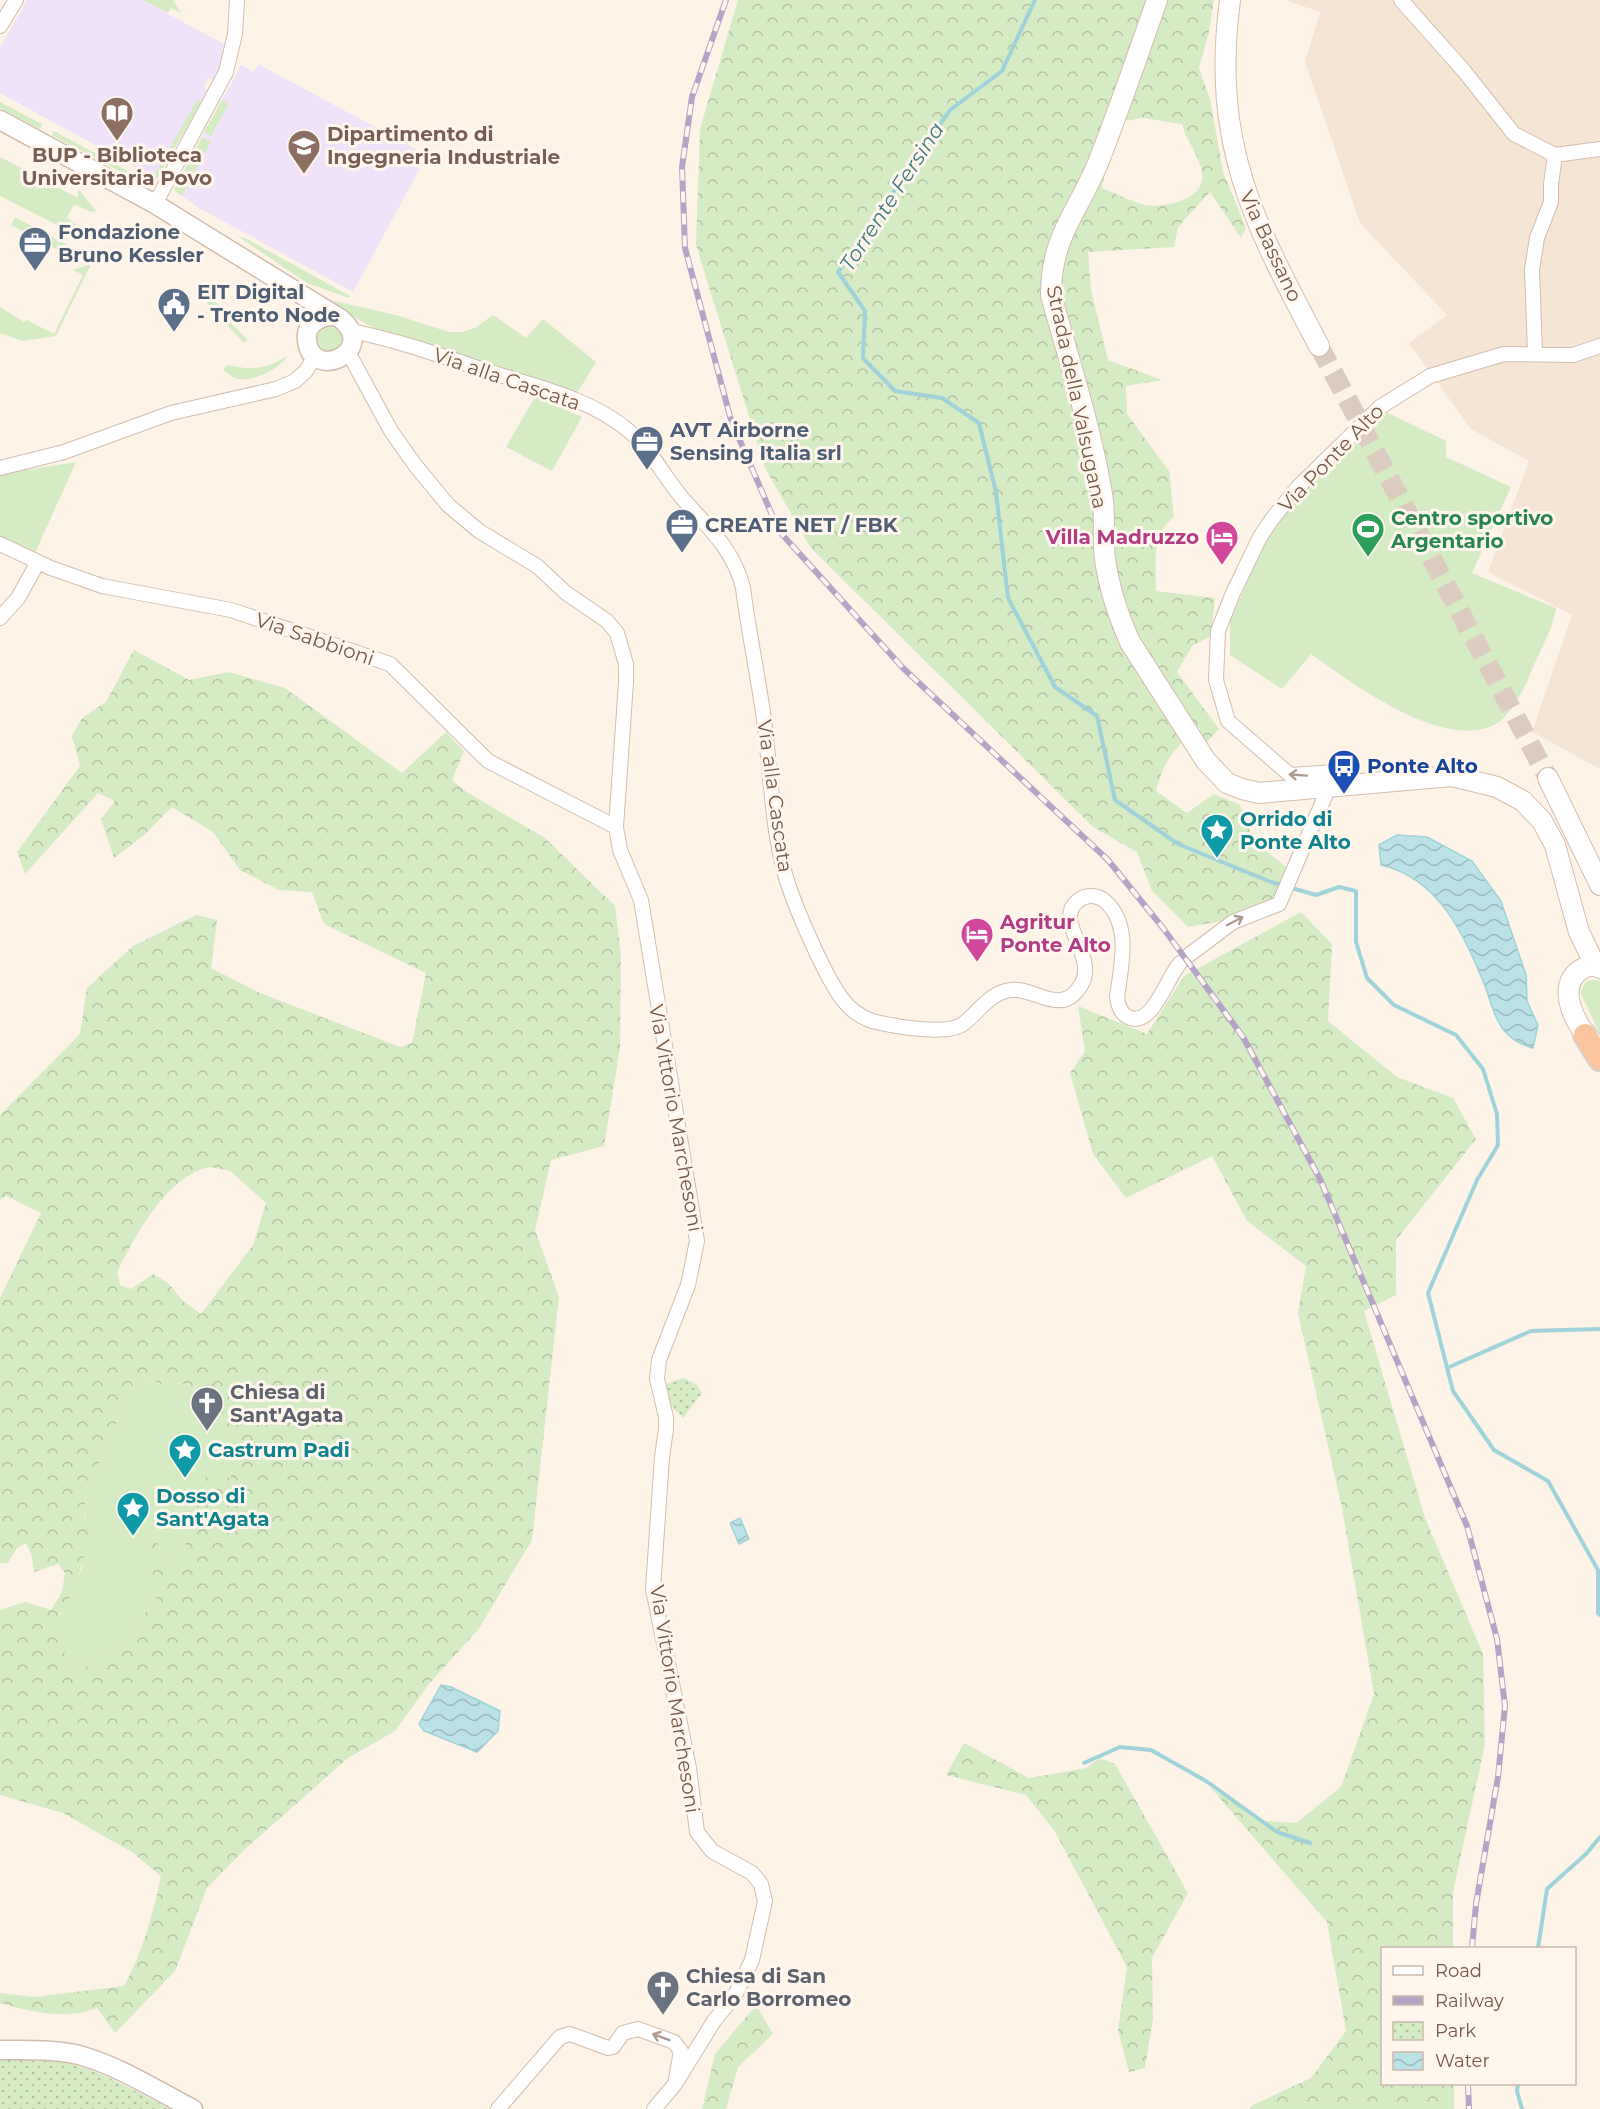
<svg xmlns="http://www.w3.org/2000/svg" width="1600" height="2109" font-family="Montserrat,sans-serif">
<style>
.residential{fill:#f5e5d5}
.education{fill:#f0e3f9}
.green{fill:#d5ebc4}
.forest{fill:url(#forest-crowns);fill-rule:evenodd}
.park{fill:url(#park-dots)}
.water{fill:url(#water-waves);stroke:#a0d2d9;stroke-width:1.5}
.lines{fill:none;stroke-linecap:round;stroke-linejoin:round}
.stream{stroke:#a0d2d9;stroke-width:4}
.secondary-tunnel{stroke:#dcccc0;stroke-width:20;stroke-dasharray:20 10;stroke-linecap:butt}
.minor-casing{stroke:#d1bdae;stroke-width:16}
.tertiary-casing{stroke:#d1bdae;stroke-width:21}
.secondary-casing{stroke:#d4bdac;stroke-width:22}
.trunk-casing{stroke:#d9d1cc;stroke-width:26}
.minor{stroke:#fff;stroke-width:14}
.tertiary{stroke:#fff;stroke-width:18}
.secondary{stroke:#fff;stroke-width:20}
.trunk{stroke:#fac49e;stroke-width:22}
.rail-casing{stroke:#b6a4c7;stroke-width:6}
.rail{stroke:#fff7ed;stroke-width:4;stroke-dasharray:11;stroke-linecap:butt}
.oneway{stroke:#ad9b92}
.labels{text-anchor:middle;stroke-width:6;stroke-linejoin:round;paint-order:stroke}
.education-label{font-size:20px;font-weight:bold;fill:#785e54;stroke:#fff7ed;text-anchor:start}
.service-label{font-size:20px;font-weight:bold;fill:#4e5e75;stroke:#fff7ed;text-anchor:start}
.street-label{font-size:20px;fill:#77594a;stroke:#fff7ed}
.leisure-label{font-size:20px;font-weight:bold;fill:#27864d;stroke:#fff7ed;text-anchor:start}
.hotel-label{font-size:20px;font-weight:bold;fill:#b23c85;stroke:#fff7ed;text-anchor:end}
.transit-label{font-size:20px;font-weight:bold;fill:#164399;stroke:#fff7ed;text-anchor:start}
.culture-label{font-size:20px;font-weight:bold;fill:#0d838f;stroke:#fff7ed;text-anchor:start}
.worship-label{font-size:20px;font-weight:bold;fill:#5b616d;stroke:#fff7ed;text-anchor:start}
.water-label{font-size:21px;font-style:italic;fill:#407b83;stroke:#fff7ed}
</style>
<defs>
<pattern id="forest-crowns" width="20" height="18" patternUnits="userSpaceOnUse" patternTransform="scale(1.5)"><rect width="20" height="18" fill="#d5ebc4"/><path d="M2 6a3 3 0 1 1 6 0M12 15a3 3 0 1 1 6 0" fill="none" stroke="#b2c1a1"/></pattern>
<pattern id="park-dots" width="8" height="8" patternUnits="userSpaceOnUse" patternTransform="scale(1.5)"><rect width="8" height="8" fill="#d5ebc4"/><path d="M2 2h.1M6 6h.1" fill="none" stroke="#b2c1a1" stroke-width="1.8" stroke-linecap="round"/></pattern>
<pattern id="water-waves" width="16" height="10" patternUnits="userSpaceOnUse" patternTransform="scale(1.5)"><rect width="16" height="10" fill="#bae2e7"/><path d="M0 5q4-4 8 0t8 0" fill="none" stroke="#9cbabd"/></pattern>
</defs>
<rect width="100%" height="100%" fill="#fdf3e7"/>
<path class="residential" d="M1285,0h315v769l-68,-37 40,-117 -84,-43 41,-111 -58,-32 -62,-86 38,-28 -87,-92 -55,-161 15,-50z"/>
<path class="education" d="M27,0h115l84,45 -3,17 -10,18 -5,-2 -4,9 4,3 -51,89 -157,-86v-45z
M258,64l169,91 -74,137 -152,-83 -19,-13 29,-54 -9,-6 2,-4 8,3 17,-31 -7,-4 19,-35 13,7z"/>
<path class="green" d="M142,0h31l8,13 -10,-5 -3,5z
M197,100l4,2 -44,77 -4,-2z
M222,100l7,4 -18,32 -7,-4z
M0,102l42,22 -2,5 -40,-21z
M54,131l96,52 -7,1 -91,-49z
M202,137l9,5 -29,54 -8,-6z
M0,157l78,41v-9l18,22 -5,1 -17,-8 -7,14 14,10 -4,7 -77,-39z
M15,217l62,33 -4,8 -62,-33z
M239,237l6,1 105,58 -1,2 -42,-15z
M91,264l-35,72 -33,5 -23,-8v-26l24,15 3,-2 27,14 29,-59 -10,-5z
M213,296l9,18 25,25 -3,4 -37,-40z
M321,298l75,17 53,17h13l13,-4 18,-13 33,23 17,-19 53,43 -20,33 -199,-65z
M338,323l8,19 -11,12 -16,-3 -5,-20 3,-4z
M285,357h2c-9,13 -37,27 -52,21 -4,-2 -9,-6 -12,-9l5,-4c21,5 38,5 57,-8z
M535,397l47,20 -30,54 -46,-24z
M1386,412l60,29v16l65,30 -39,86 84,35c-3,21 -17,44 -25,64 -6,16 -20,43 -35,52 -53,28 -144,-41 -185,-70l-29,35 -52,-34v-33l34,-80 22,-34z
M76,462l-41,91 -35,-16v-63z
M1592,980h8v54l-20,-42 6,-10z
M142,1374l17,10 12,-2 32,6 17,25 15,47 -5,18 -33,14 -17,78 -12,-4 -11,-25 -7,-4 2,28 13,21 -41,55 -47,31 -22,-35 -11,-8 1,-5 16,-10 21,-45 4,-75 50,-116z"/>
<path class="forest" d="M738,0h476l-5,32 -10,36 11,31 13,73 23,56 -5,10 -31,-46 -32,35 -4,20 -86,5 3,38 17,70 54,20 -36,6 1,28 42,57 5,46c-23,17 -18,47 -18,74l59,7 -4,38 -19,10 -15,26 42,57 -15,16 -5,-18c-25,23 -34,30 -43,64l31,22 27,-19 26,11 14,36 36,29 -13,31 -25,6 -30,14 -34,6 -36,-36 -15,-39 -44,-25 -283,-280 -45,-79 -69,-223 4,-116zM1142,118l40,6c4,17 23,38 20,57 -4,21 -43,28 -61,23 -13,-4 -26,-11 -39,-16l4,-19 19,-48z
M134,650l55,30 40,-8 56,16 117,85 44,-41 18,19 -12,29 13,11 80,47 70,68 6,49 -1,93 -16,98 -53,14 -16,70 24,67 -27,243 -54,90 -49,54 -34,47 -47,27 -104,92 -37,38 -32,83 -60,62 -18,-25c-31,12 -66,4 -97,-5v-10l34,4 90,-11c19,-35 29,-72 37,-110l-29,-24 -69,-39 -63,-18v-185l25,-8 26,8 11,-18 3,-19 -7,-9 -24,8 -2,-16 -6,-13 -9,5 -9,15h-8v-265l41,-85 -35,-17 -6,4v-85l80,-81 7,-46 46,-42 63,-31 21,5 -6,48 49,25 140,54 12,-4 14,-70 -102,-49 -12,-32 -33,-2 -39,-20 -27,-38 -41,-25 -29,29 -29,22 -13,-39 14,-18 -17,-8 -73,81 -8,-22 63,-86 -8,-30 10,-18 24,-16zM210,1167l20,4 36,32 -13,42 -52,69 -18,-13 -15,-18 -15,-9 -22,15 -11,-4 -3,-13c19,-37 50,-97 93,-105zM142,1374l18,10 11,-2 32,6 17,25 15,47 -5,18 -24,-2 -9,16 -17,77 -12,-3 -11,-25 -7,-4 -11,4 1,8 9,5 5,26 11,6 -41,55 -47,31 -22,-35 -11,-8 1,-5c27,-6 39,-67 45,-92l-6,-12 2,-26 50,-116z
M1301,912l31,32 -4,77 69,56 56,21 23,41 -80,101v55l-32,16 61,207 58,136 2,90 -32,148v56h-71v136h72v25h-205l4,-4 58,-27 35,-47 -19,-109 -116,-134 54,33 31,2 45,-36 33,-93 -32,-186 -44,-195 8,-47 -59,-45 -35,-65 -86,42 -33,-44 -23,-81 15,-22 -7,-45 69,28 37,-58z
M964,1743l65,35 57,-10 14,-10 15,6 73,129 -36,65 1,60 -8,50 -16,4 -11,-42 9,-63 -73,-137 -28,-35 -80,-20z
M756,2005l17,29 -35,33 -12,42h-24l13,-55z"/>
<path class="park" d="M684,1378l13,7 5,8 -19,25 -10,-10 -10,-23z
M0,2060c23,0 48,-1 71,4 35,9 67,29 99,45h-170z"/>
<path class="water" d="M1397,835l30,2 45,24 29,40 25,74 1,26 11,24 -5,23c-13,-4 -21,-8 -30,-19 -9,-11 -13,-30 -18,-43 -20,-50 -46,-108 -104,-121l-2,-20z
M740,1518l9,21 -10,5 -9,-21z
M441,1685l10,2 49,24 -2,20 -21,21 -53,-21 -5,-7z"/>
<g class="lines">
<path class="stream" d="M1035,0l-33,71 -52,39 -112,162 27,39 -2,47 32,33 47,7 37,25 17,69 12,106 47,89 42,29 18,84 63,44 93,38 45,13 23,-8 17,4v51l11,36 27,27 62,30 27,34 14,45 1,31 -21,35 -49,113 25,98 41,59 54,31 50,89v43l2,2
M1447,1368l84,-37 69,-2
M1084,1763l36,-16 31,3 55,31 71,51 33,11
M1538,1948l9,-59 39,-35 14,-17
M1518,2084l-1,7 5,18"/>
<path class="secondary-tunnel" d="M1319,346l229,432"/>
<g class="minor-casing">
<path id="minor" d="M1401,0l63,71 50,63 41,21 45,-6
M0,26l16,-26
M155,204l71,-132 9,-38 2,-34
M351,331c46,9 91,25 136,40 47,15 103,27 142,60 22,18 35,46 54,68 25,28 51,51 60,89 5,39 13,78 19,118 9,56 8,114 23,168 8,29 40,103 58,126 7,9 18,17 29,21 20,5 74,15 91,3 15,-11 27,-32 48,-34 25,-3 50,28 70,-5 18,-29 -30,-65 -2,-85 8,-6 19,-5 26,1 27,24 16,65 12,96 1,8 3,16 11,20 24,12 38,-38 52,-54
M348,352l43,79 24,34 33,40 31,26 58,35 29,27 41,28 10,12 9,31v18l-10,145 4,23 21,50 56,341 -9,44 -29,75 -2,19 9,38v12l-4,28 -9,132 36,179 8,64 15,19 40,22 9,11 4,17 -13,59 -17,35 -21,26 -39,63 -21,25
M1535,353l-3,-84 5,-31 14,-36v-18l4,-29
M0,468l64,-16 107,-39 105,-24 19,-8 11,-10 9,-15
M0,544l51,24 51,18 129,24 159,54 98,97 128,66
M0,618l18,-20 20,-36
M1348,785v-6l-11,-7 -47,3 -62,-54 -12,-41 2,-49 15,-38 27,-56 12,-18 26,-32 82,-80 50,-31 74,-22 69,1 27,-9
M1189,955l44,-33 46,-18 50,-117
M498,2109l62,-72 10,-3 38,14 5,-1 10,-14 15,-4 36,13 7,9 -5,28"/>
</g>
<g class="tertiary-casing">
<path id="tertiary" d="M0,120l155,84 186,115c38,32 -30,64 -34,21 -2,-16 13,-24 27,-24
M0,2050c26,0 54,-1 79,5 40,11 77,35 114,54"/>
</g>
<g class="secondary-casing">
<path id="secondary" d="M1157,0c-19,55 -38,110 -59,163 -21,51 -47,73 -47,132 18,66 40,132 51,199 4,21 0,43 3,65 4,29 13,56 25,83l76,119 21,22 15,6 17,4 193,-17 45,11 26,14 19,20 13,24 24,87 16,33
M1230,0c-19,145 24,223 89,346
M1548,778l52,107
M1595,1045c-18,-16 -42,-60 -13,-76 7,-4 12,-4 18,-1"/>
</g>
<g class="trunk-casing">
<path id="trunk" d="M1585,1035l15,24"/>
</g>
<use href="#minor" class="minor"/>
<use href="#tertiary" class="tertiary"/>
<use href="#secondary" class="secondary"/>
<use href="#trunk" class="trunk"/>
<g class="rail-casing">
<path id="rail" d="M726,0l-34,97 -10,70 3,81 46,172 48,111 124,137 205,192 55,68 80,109 77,142 147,347 30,113 8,67 -7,71 -22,127 -4,44
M1468,2084l1,25"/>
</g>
<use href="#rail" class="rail"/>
</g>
<defs><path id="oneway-shaft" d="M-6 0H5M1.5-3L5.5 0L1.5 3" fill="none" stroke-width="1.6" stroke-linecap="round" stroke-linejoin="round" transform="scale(1.5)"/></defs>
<g class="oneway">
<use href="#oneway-shaft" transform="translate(1298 775) rotate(-176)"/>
<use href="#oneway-shaft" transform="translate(1235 921) rotate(-28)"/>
<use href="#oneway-shaft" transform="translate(661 2037) rotate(-160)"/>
</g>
<defs>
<g id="library-pin" transform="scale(1.725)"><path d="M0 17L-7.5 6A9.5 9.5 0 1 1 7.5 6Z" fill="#8d6e63" stroke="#fff7ed"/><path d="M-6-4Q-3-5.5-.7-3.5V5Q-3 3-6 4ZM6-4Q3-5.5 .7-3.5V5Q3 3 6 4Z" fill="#fff"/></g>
<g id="university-pin" transform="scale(1.725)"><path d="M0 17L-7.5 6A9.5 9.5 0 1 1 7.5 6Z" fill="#8d6e63" stroke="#fff7ed"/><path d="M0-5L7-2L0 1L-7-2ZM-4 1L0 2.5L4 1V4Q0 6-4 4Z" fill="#fff"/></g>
<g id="office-pin" transform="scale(1.725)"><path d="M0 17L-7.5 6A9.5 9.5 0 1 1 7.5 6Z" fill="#5c6f8a" stroke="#fff7ed"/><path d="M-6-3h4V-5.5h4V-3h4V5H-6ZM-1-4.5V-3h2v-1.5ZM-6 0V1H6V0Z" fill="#fff"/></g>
<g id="civic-pin" transform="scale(1.725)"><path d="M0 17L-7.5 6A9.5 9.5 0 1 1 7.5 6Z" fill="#5c6f8a" stroke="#fff7ed"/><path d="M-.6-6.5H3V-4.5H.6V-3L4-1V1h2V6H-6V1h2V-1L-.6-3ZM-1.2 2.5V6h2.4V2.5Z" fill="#fff"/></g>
<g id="stadium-pin" transform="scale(1.725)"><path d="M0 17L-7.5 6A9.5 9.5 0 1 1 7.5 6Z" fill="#2e9e5b" stroke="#fff7ed"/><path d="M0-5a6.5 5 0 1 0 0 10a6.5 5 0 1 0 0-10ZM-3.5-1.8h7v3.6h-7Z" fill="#fff"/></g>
<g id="hotel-pin" transform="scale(1.725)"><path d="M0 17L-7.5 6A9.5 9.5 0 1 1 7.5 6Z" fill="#d1479c" stroke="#fff7ed"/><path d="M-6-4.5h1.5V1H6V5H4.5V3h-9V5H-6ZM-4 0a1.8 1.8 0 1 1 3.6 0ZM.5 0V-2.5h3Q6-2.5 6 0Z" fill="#fff"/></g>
<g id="bus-pin" transform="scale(1.725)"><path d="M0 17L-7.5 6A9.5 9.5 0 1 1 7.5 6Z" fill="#1a4fb4" stroke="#fff7ed"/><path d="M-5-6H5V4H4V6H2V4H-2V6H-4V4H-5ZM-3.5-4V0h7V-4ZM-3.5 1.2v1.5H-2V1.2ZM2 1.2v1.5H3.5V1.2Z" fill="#fff"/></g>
<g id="sight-pin" transform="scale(1.725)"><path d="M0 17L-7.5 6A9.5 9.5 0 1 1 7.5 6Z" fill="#0f9aa8" stroke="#fff7ed"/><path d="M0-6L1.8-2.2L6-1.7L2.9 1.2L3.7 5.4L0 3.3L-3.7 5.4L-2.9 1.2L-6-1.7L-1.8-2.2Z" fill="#fff"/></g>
<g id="church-pin" transform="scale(1.725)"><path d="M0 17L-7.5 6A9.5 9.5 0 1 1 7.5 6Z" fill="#6b7280" stroke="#fff7ed"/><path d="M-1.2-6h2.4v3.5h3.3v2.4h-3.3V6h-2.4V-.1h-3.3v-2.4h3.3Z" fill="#fff"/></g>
</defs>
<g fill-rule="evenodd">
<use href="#library-pin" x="117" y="113"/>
<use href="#university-pin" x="304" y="146"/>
<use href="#office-pin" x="35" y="243"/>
<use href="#civic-pin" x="174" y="304"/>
<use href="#office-pin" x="647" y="442"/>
<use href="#office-pin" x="682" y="525"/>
<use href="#stadium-pin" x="1368" y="529"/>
<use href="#hotel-pin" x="1222" y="537"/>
<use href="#bus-pin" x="1344" y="766"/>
<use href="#sight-pin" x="1217" y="830"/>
<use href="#hotel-pin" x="977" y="934"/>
<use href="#church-pin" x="207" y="1403"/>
<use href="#sight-pin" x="185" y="1450"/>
<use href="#sight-pin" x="133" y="1508"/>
<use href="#church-pin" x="663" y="1987"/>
</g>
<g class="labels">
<g class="education-label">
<text x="327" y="141">Dipartimento di<tspan x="327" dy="23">Ingegneria Industriale</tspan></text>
<text x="117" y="162" text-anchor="middle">BUP - Biblioteca<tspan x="117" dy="23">Universitaria Povo</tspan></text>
</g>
<g class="service-label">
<text x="58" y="239">Fondazione<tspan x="58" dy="23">Bruno Kessler</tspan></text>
<text x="197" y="299">EIT Digital<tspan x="197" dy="23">- Trento Node</tspan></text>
<text x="670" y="437">AVT Airborne<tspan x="670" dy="23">Sensing Italia srl</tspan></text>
<text x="705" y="532">CREATE NET / FBK</text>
</g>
<g class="street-label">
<text transform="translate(1271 246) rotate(65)" y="7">Via Bassano</text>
<text transform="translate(507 379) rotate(19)" y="7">Via alla Cascata</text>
<text transform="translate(1077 397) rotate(78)" y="7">Strada della Valsugana</text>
<text transform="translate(1331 458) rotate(-46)" y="7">Via Ponte Alto</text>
<text transform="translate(315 639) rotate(19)" y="7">Via Sabbioni</text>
<text transform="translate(775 796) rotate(82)" y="7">Via alla Cascata</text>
<text transform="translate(676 1118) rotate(80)" y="7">Via Vittorio Marchesoni</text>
<text transform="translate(675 1699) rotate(81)" y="7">Via Vittorio Marchesoni</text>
</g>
<g class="leisure-label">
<text x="1391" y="525">Centro sportivo<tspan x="1391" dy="23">Argentario</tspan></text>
</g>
<g class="hotel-label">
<text x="1199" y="544">Villa Madruzzo</text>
<text x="1000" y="929" text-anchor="start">Agritur<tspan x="1000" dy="23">Ponte Alto</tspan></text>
</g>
<g class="transit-label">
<text x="1367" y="773">Ponte Alto</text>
</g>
<g class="culture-label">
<text x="1240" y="826">Orrido di<tspan x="1240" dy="23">Ponte Alto</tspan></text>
<text x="208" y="1457">Castrum Padi</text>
<text x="156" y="1503">Dosso di<tspan x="156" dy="23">Sant'Agata</tspan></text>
</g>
<g class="worship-label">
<text x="230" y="1399">Chiesa di<tspan x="230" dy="23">Sant'Agata</tspan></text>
<text x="686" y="1983">Chiesa di San<tspan x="686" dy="23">Carlo Borromeo</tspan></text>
</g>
<g class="water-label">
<text transform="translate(892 197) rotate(-57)" y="7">Torrente Fersina</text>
</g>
</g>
<rect x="1381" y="1947" width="195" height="138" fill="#fff7ed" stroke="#c9b8ac" stroke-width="1.5"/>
<rect x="1393" y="1966" width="30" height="9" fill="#ffffff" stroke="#c9b8ac" stroke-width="1.5"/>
<text x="1435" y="1977" font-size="18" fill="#77594a">Road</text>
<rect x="1393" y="1996" width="30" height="9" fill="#b6a4c7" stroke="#c9b8ac" stroke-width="1.5"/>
<text x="1435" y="2007" font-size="18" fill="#77594a">Railway</text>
<rect x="1393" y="2022" width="30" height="18" fill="url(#park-dots)" stroke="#c9b8ac" stroke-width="1.5"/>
<text x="1435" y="2037" font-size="18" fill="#77594a">Park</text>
<rect x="1393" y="2052" width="30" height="18" fill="url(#water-waves)" stroke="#c9b8ac" stroke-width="1.5"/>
<text x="1435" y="2067" font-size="18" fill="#77594a">Water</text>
</svg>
